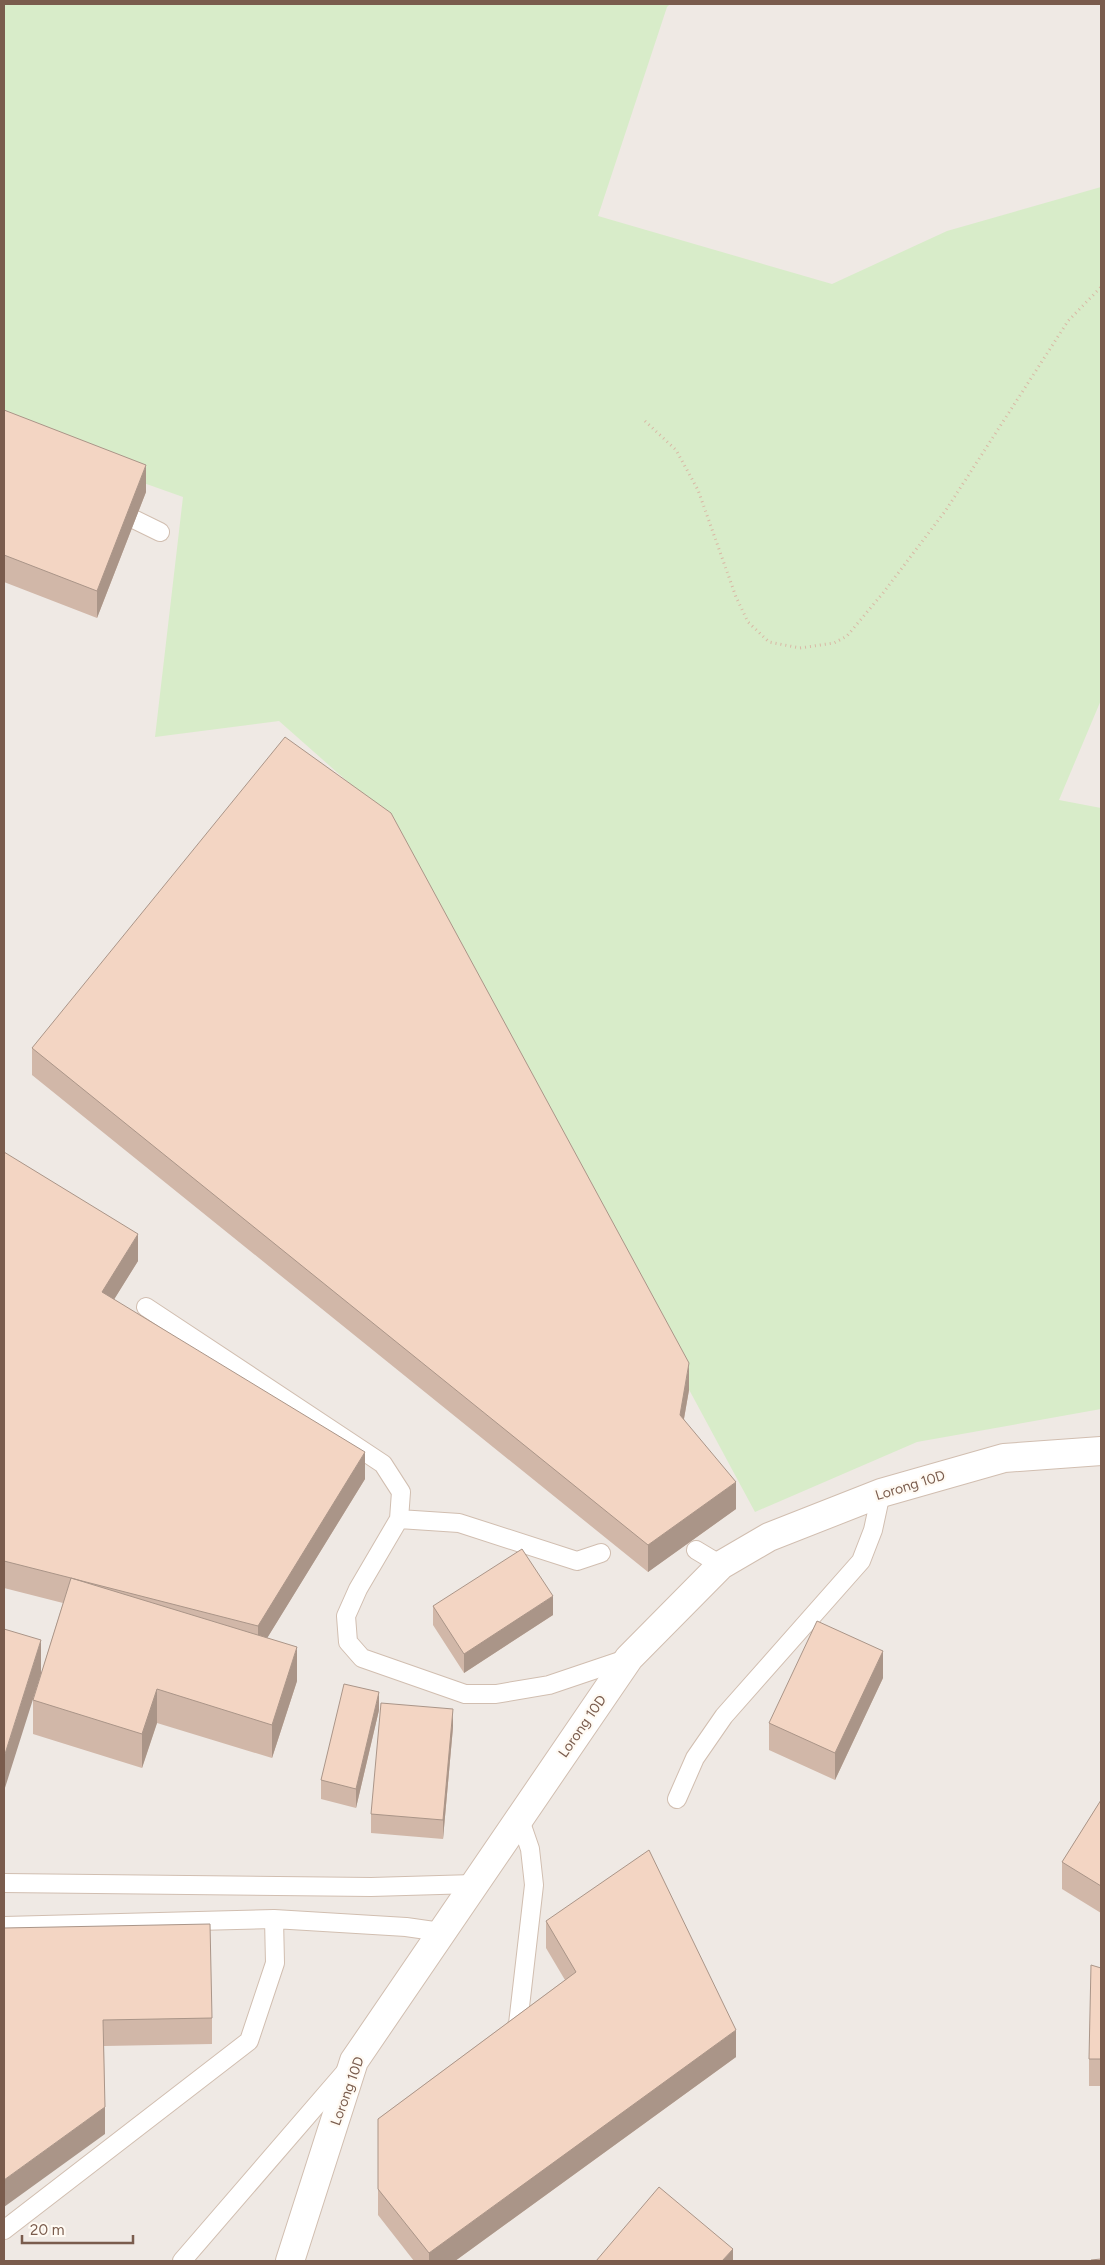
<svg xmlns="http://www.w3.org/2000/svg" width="1105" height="2265" font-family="Figtree,sans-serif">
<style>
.industrial{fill:#efe9e4}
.green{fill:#d8ecc9}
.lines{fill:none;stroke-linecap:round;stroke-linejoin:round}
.service-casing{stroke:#d1beb0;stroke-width:20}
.minor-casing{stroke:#d1beb0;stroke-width:30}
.path{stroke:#d9b8a5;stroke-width:3;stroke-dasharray:1 4;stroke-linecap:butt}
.service{stroke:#fff;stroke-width:18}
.minor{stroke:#fff;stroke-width:28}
.wall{fill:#d1b7a8}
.shaded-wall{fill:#aa9588}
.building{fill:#f3d5c3;stroke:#aa9588}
.labels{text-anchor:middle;stroke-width:4.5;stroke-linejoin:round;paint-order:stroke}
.street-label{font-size:14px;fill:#7a5c4d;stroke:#fffaf3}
</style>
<rect width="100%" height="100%" fill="#fdf6ec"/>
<path class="industrial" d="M4,4h1097v2257h-1097z"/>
<path class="green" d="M4,4h666l-3,3 -69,209 234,68 115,-53 154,-44v513l-42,100 42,8v601l-184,33 -162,70 -381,-707 -95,-84 -124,16 28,-240 -174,-62 -5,1z"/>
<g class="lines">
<g class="service-casing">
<path id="service" d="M115,510l45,22
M146,1307l237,157 18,28 -2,27 -41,70 -12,27 2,26 14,16 103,36h31l53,-9 80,-27
M399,1519l60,4 118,38 24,-8
M696,1550l25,15
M677,1799l18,-41 29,-42 137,-155 12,-31 8,-37
M4,1883l367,4 103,-3
M274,1919l132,8 35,5
M4,1926l270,-7 1,44 -26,78 -245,189
M512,2034l6,-10 16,-139 -4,-36 -11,-32
M182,2261l164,-190"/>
</g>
<g class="minor-casing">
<path id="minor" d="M290,2261l64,-200 275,-403 92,-93 48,-28 112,-44 123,-35 97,-7"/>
</g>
<path class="path" d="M645,421l31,29 22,40 38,107 12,25 21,20 31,6 34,-5 13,-7 36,-43 63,-83 122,-189 33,-34"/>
<use href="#service" class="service"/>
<use href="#minor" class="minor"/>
</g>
<path class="wall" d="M4,410l142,82 -49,126 -93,-36z
M32,1048l657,342 -5,29 52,90 -88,63 -616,-497z
M4,1152l134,109 -24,38 251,180 -98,159 30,43 -25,77 -115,-35 -15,45 -109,-34v-34l30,-97 -59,-15z
M433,1606l120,9 -89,58 -31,-48z
M883,1678l-48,102 -66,-30v-27z
M379,1710l-23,98 -35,-9v-19z
M453,1727l-10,112 -72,-6v-19z
M1101,1800v113l-39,-24v-27z
M546,1921l190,136 -281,204h-41l-36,-46v-96l187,-139 -19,-32z
M4,1928l208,90v26l-108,2 1,88z
M1101,1968v118h-12v-27z"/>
<path class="shaded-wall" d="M146,465v27l-49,126v-27z
M138,1234v27l-36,58v-27z
M689,1363v27l-9,51v-26z
M365,1452v27l-107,174v-27z
M736,1482v27l-88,63v-27z
M553,1596v19l-89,58v-19z
M41,1640v34l-37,117v-34z
M297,1647v34l-25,77v-33z
M883,1651v27l-48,102v-27z
M157,1689v34l-15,45v-34z
M379,1692v18l-23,98v-19z
M453,1709v18l-10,112v-19z
M736,2030v27l-281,204h-26v-8z
M105,2107v27l-101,73v-27z
M733,2249v12h-11z"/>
<path class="building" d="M4,410l142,55 -49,126 -93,-36z
M285,737l106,76 298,550 -9,52 56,67 -88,63 -616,-497z
M4,1152l134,82 -36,58 263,160 -107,174 -172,-44 -15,-4 -67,-17z
M522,1549l31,47 -89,58 -31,-48z
M71,1578l226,69 -25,78 -115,-36 -15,45 -109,-34z
M817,1621l66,30 -48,102 -66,-30z
M4,1629l37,11 -37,117z
M344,1684l35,8 -23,97 -35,-9z
M381,1703l72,6 -10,111 -72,-6z
M1101,1800v86l-39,-24z
M649,1850l87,180 -307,223 -51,-64v-70l198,-147 -30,-51z
M210,1924l2,94 -109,2 2,87 -101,73v-252z
M1091,1965l10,3v91h-12z
M659,2187l74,62 -11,12h-126z
M1101,2259v2h-10v-1z"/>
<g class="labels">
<g class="street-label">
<text transform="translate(910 1485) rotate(-17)" y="5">Lorong 10D</text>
<text transform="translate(582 1726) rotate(-55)" y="5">Lorong 10D</text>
<text transform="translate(347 2091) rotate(-70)" y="5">Lorong 10D</text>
</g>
</g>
<rect width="1105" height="2265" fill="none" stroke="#7a5c4d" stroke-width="10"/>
<path d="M22 2235v8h111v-8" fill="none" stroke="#7a5c4d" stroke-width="2.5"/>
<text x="30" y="2235" font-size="15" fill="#7a5c4d" stroke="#fffaf3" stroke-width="4" paint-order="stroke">20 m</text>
</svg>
